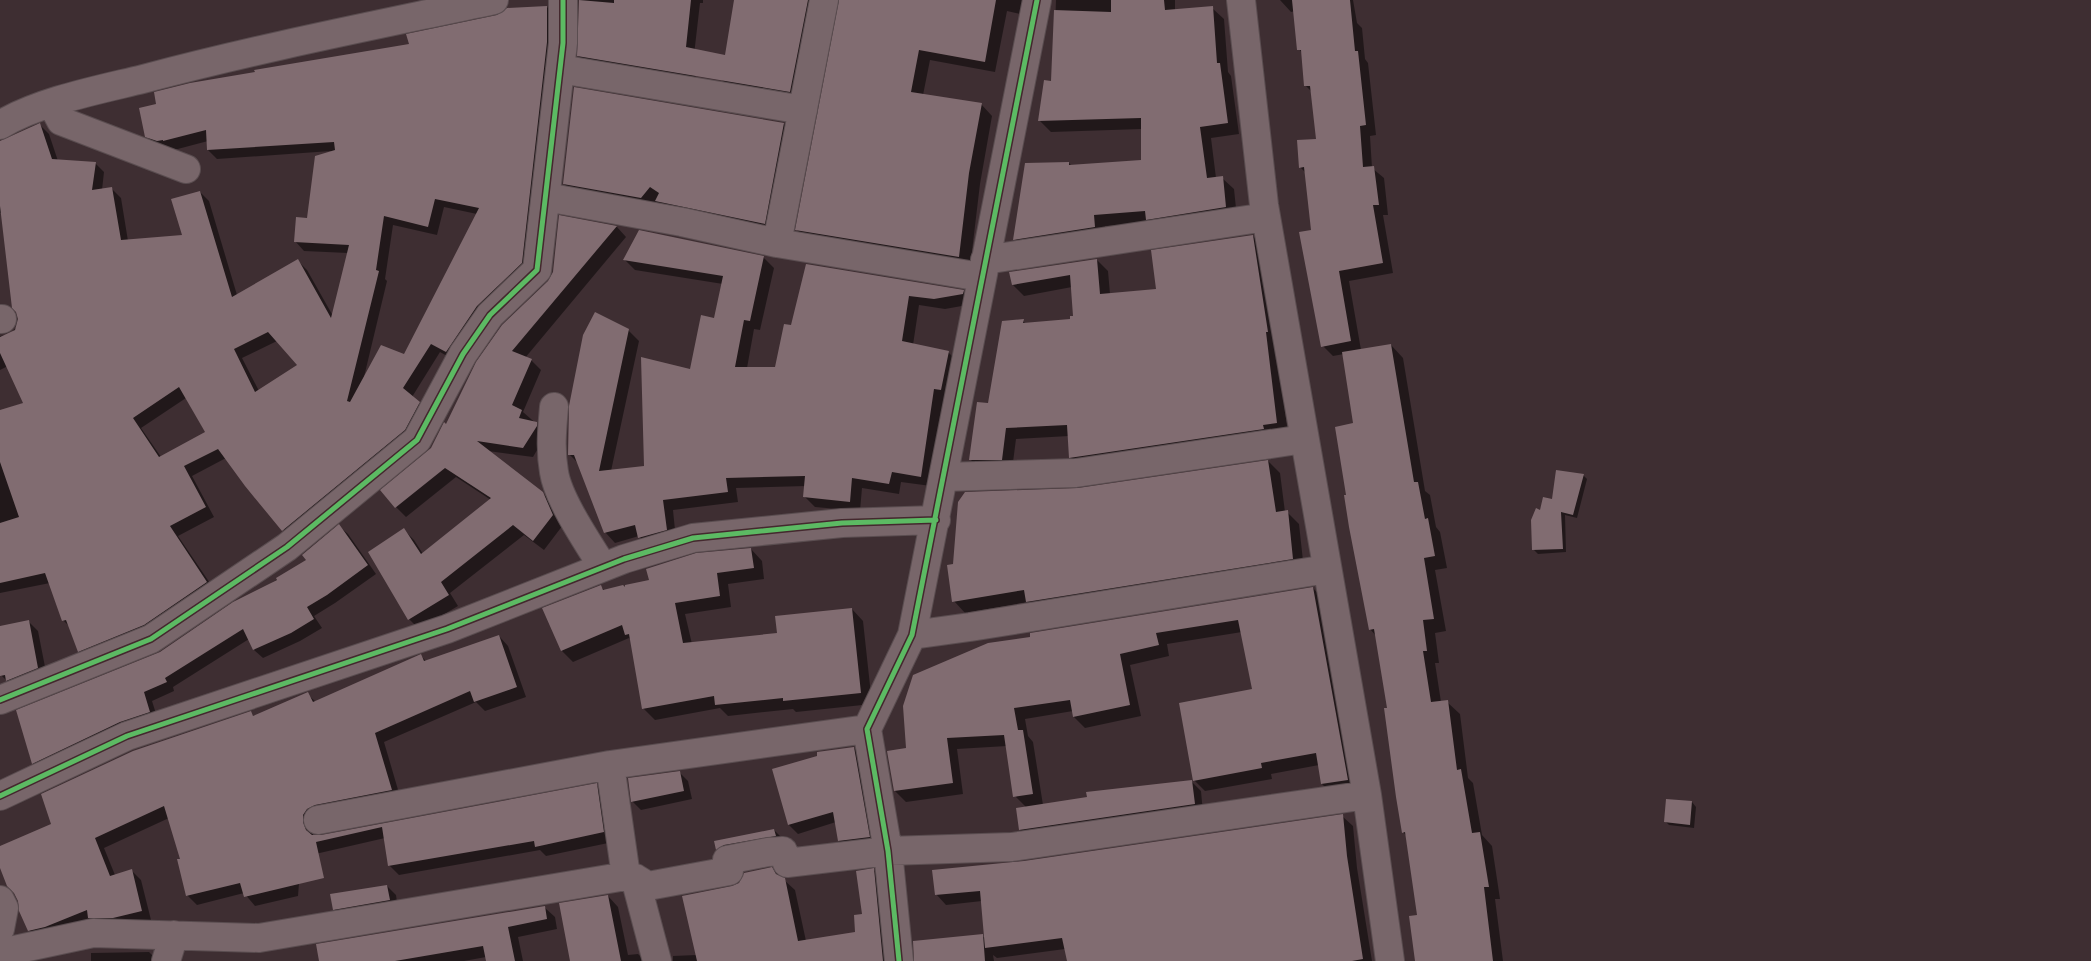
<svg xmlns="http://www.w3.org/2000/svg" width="2091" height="961" font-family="Lato,sans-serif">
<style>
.shadow{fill:#0007;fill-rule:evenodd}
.building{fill:#816c71;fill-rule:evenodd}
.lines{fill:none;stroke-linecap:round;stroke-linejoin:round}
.minor-casing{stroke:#5a4d50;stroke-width:30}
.minor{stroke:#78666a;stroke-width:28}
.cycleway-casing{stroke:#44282e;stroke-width:8}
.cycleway{stroke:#5cba63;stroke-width:5}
</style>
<rect width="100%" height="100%" fill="#3e2e32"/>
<path class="shadow" d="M580,0h123v3h-3l-6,52 3,3 -2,25 -107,-18 -10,-9z
M738,0h86l-23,102 -68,-11 -11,-11z
M840,0h193l-4,16 -22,-5 -12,61 -65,-12 -7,35 58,9 11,12 -12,68 -10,84 -162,-27 -11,-11z
M1056,0h119v11l37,-3 12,11 4,53 3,4 8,58 -28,4 5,40h6l12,11 3,29 -132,8 1,13 -80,12 -11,-12 54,-76 3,3 70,-5v-32l-91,3 -11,-11 13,-38z
M1280,0h73l4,23 5,5 3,31 3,4 8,72 -6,1 2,32 12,10 4,37h-5l10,58 -44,8 12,69 30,-5 12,13 22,133 5,4 6,32 4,5 7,36 -12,2 11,61 -11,2 4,30h-4l6,39h6l13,12 8,64 5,5 9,52 10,11 8,53h-5l8,62h-87l2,-45 -12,-81 -3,-3 -15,-123 -12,-73 -6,-7 -22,-133 7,-72 -11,-70 -11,2 -10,-10 -17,-173 -6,-6 18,-27 -6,-48 -7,-7 -2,-31 -4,-5 -4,-38 -4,1z
M547,7l9,10 -25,255 -75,89 -16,-9 -28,45 16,15 -136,127 -66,-81 -34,18 22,41 -36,19 38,56 -128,68 -9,-9 -9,-24 -7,-7 -13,-37 -50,10v-182l24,-8 -16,-37 -8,4v-34l10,-2 6,-6 3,-8 -17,-108 -2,1v-71l40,-17 9,9 9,27 37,2 9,9 -2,18 9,-2 10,10 7,43 56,-5 16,-44 9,9 28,94 61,-34 9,9 26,46 15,-63 -44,-2 -9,-10 13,-22 23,-68 -114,8 -9,-9v-9l-34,9h-7l-11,-4 -9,-10 263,-91zM444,207l33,7 -72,141 -41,22 23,-96 -2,-2 8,-54 44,10zM277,341l22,25 -40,25 -17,-33zM186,398l20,35 -45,24 -20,-29z
M784,124l12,12 -19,100 -108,-23 -10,-9 -6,6 -77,-14 -12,-12z
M560,217l57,10 9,10 -101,121 6,2 10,10 -18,42 24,21 -14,24 -45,-6 54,42 11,10 10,22 -19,25 -20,-15 -74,58 8,13 -39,23 -10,-10 -5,-89 10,10 9,14 68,-54 -35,-23 -50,40 -10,-10 51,-81 102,-144 5,-10z
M1253,236l11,11 24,187 -207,34 -11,-11 -1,-21 -53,3 -4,31h-31l-11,-11 19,-54 34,-84 3,3 45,-4 4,-3 -3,-30 -48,9 -11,-11 84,-25 11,11 2,23 47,-4z
M763,257l11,11 -14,62 -6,-1 -7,39h29l16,-42 15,-61 156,26 11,10 -1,3 -28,5 -26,-4 -6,40 36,8 10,10 -8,37 -7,-2 -13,88 -30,-4 -2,12 -37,-6 -2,23 -45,-4 -11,-11 2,-10 -70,2 2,14 -65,8 3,30 -27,8 -10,-12 -24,7 -10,-11 -27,-69 -9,-9 59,-124 11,11 -28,130 35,-4 69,-148 8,-35 -88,-14 -10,-10z
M1268,461l12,12 5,39h2l12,12 5,46 -265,43 -11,-11 -63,11 -11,-12 1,-36z
M1583,475l4,4 -10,39 -12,-3 1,37 -28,2 -4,-4 20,-49z
M339,526l9,8 28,40 -41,29 -21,13 8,12 -22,13 -37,17 -9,-8 -5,-11 -76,48 1,4 -22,10 6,19 -117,52 -8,-9 -4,-9 131,-101 148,-93z
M751,549l11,12 2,18 -36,5 3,23 -46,7 7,30 86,-10 74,-25 11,12 9,83 -76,8 -3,-3 -65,7 -8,-8 -65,12 -12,-12 -12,-68 -2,-2 -56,24 -11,-11 38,-65 4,4 24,1 22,-10z
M1313,588l11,12 35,191 -26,4 -11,-11 -3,-19 -48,9 1,5 -67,12 -11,-11 60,-90 -12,-58 -75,12 2,12 -39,9 11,51 -56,12 -11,-11 -1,-6 -48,8 3,17 5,6 10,63 149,-23 9,9 2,22 -174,26 -9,-9 6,-23 -11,-11 -8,-50 -50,3 6,45 -57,8 -11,-11 12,-42 7,-73z
M29,622l9,9 9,46 -37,7 -10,-10v-47z
M499,636l9,10 18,51 -41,14 -9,-9 -92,40 17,58 -89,25 1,11 8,1 275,-52 10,9 7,48 -67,14 -6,-6 -141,25 -10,-10 -4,-27 -74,17 -9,-10 -4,51 -43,10 -11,-13 -47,12 -10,-10 -5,-36 -13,-41 -65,30 11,27 17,-4 9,9 10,40 -28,7 -84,13 -10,-10 -10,-29 -19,-36v-18l53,-23 197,-111 4,4 53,-23 9,8 105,-46 5,5z
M854,748l9,9 15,89 -30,4 -9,-9 -3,-19 -38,12 -9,-9 -15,-55z
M679,772l9,9 4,18 -51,11 -9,-9z
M1692,802l4,5 -2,21 -25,-3 -4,-4z
M1342,816l11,10 4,42 15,93h-304l-3,-12 -68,9 -4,-3 1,6h-78l66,-25 4,3 -4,-38 -36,4 -10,-11 88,-32z
M774,830l9,9 -57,19 -9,-9 -2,-7z
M772,869l23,21 11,51 51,-8 7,-18 10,-45 10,10 8,81h-219v-5l23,-1 36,-67z
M387,886l9,9 2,14 -55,9 -9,-9z
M608,896l10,11 10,48 10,-1 7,7h-73z
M544,907l11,10 2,12 -39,8 5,24h-36l-1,-4 -22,4h-144z
M149,952l9,9h-67v-8z"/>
<path class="building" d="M579,0l35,3v-3h77l-5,47 39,8 9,-55h74l-18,92 -213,-36z
M839,0h157l-11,62 -66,-12 -8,42 71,11 -13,70 -10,84 -164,-27z
M1111,0h53l1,10 48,-4 4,57h3l8,60 -28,4 7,51 16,-2 3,31 -80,13 -1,-9 -51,4 1,12 -82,13 12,-77 44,-1v3l72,-5v-42l-103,3 6,-41 7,1 3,-71 57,2z
M1292,0h58l5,51h3l8,74 -6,1 3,41 11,-1 5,39h-6l10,58 -44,8 12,70 -30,6 -22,-115 12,-2 -7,-63 -5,1 -2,-28 19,-1 -6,-53h-6l-3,-36h-4z
M547,6v36l-25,221 -45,43 -31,46 -15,-8 -28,44 17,14 -15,28 -123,101 -37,-45 -27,-37 -34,17 22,41 -36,19 37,56 -63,43 -66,27 -12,-32 -4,1 -17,-48 -45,10v-60l19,-6 -19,-55v-52l23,-7 -23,-50v-16l15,-7 3,-11 -2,-7 -4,-4 -12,-102v-65l40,-18 12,36 44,3 -4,28 20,-3 9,53 61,-5 -11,-36 29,-8 32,106 66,-38 33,59 18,-73 -55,-3 2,-25 11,1 8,-62 20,-6 -1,-8 -127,8 -1,-20 -43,11v-1l-6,1 -12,-4 -6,-29 17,-4 -2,-12 36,-9 65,-11 -1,-2 155,-26 -3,-10 91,-19 10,-7zM435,199l44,9 -75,146 -23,-9 -31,57 -3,-1 32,-130 -3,-1 8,-54 44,11zM268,332l29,33 -42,27 -21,-43zM179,387l26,45 -46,25 -26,-39z
M574,87l210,36 -19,101 -110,-23 4,-8 -9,-6 -9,11 -78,-14z
M559,215l58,11 -105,125 20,8 -20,46 10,5 -3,8 18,4v4l-14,22 -46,-7 66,51 10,23 -20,26 -20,-16 -72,57 8,13 -41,25 -40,-68 36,-24 17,26 70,-56 -46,-30 -50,40 -15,-18 51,-42 13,-26 2,2 30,-62 26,-37 46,-44 5,-9z
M639,230l125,26 -14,65 -6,-1 -9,47h40l9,-43 7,1 15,-61 158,26 -1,4 -29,5 -25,-3 -7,45 47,10 -8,39 -7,-1 -13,88 -29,-5 -3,12 -37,-6 -2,24 -47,-5 2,-21 -79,2 2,14 -65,8 4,30 -29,8 -3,-13 -31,8 -30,-78h-6l1,-49 14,-71 12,-23 34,17 -30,142 45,-5 -3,-109 49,12 11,-54 13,3 9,-42 -100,-16z
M1253,235l15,97h-2l11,91 -14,2 1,4 -195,29 -2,-33 -61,3 -4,32h-33l8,-58 11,1 14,-82 22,-2 -1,4 47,-4v-3h3l-3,-41 -58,10 -3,-13 88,-13 3,35 56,-5 -5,-39z
M1391,344l23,138h4l7,37 3,-1 7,38 -11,2 10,61 -11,1 4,31h-4l8,51 17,-2 9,70 4,-1 11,64 8,-1 9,55h-5l9,74h-78l-6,-45 8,-1 -12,-83 -3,1 -6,-36 -12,-89h3l-13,-79 -5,1 -20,-103 -5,-32h2l-11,-68 18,-4 -11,-71z
M1268,460l8,52 12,-2 5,49 -267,43 -2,-12 -72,12 -5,-37 6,-1 5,-62 7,-10 113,-4z
M1556,470l28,4 -11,41 -12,-3 2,37 -31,1 -1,-30 5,-12 4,2 3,-13 9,2z
M339,524l29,41 -41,30 -20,12 7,12 -23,14 -38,17 -10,-21 -78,49 2,4 -23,10 6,20 -30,10 -88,42 -16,-54 144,-58 73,-50 44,-22 -1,-2 30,-18 -4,-5z
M751,548l3,20 -37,5 3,23 -45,7 8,40 94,-10 -2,-17 77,-8 9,85 -78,8v-3l-68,7 -1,-9 -72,13 -13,-75 -4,1 -3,-10 -61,26 -19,-43 59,-23 2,5 20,-5 2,2v-2l24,-5 -3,-11 50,-16z
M1313,587l35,193 -27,4 -5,-31 -55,10 1,5 -69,13 -14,-78 73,-14 -14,-69 -82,13 3,12 -39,9 10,51 -57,12 -3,-17 -56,8 4,22h5l10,64 -20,3 -9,-62 -57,3 6,45 -59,8 -7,-40 19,-3 -3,-42 10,-31 75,-32 42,-6v-4z
M29,620l9,48 -32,13 -1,-6 -5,1v-50z
M499,635l18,52 -43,15 -4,-11 -95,42 17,57 -77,15 -8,4 -4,6v7l3,8 6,5h9l276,-52 7,49 -69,15 -1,-6 -146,25 -6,-39 -66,15 8,36 -80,19 -4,-14 -54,13 -9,-37h3l-16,-53 -69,32 15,38 22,-7 10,42 -29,7h-25l-1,-8 -42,17 -17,4 -9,-20 -1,-10 -4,-8 -7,-7 -7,-18v-22l51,-22 -10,-30 92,-43 118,-40 2,5 55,-24 5,10 108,-48 3,7z
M854,747l16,90 -32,4 -5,-29 -45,13 -16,-56 45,-13v-4z
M680,771l4,20 -53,11 -3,-24z
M1192,780l3,24 -176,26 -3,-22 71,-11 -1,-5z
M1666,799l26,2 -2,24 -26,-3z
M1343,814l4,42 16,103 -11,2h-285l-5,-23 -77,10 -5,-57 -45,4 -3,-25 92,-9z
M774,829l2,7 -52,9 -8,5 -2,-9z
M772,867l4,7 9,4 13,63 57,-9 -1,-17 8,-1 -6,-43 18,-3 9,93h-186l-15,-65 50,-10 7,-3 5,-10z
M387,885l3,15 -57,10 -3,-16z
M608,895l13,66h-51l-11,-58z
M545,906l2,13 -39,8 7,34h-29l-3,-15 -88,15h-76l-3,-17z
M983,934l2,27h-71l-1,-20z"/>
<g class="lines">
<g class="minor-casing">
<path id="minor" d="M1241,0l23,205 103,590 23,166
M560,69l243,41
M52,104l9,17 125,48
M0,125c40,-24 98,-35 143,-46 116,-31 234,-54 351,-79
M546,197l136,25 95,21 204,34
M777,243l47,-243
M985,260l281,-43
M0,319h2
M554,407c-2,22 -4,43 0,65 4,27 34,71 49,95
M944,477l132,-4 228,-34
M912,635l58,-8 357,-58
M0,700l151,-61 136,-92 130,-107 46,-86 27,-39 47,-45 26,-227v-43
M610,765l16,111 9,2 22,83
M0,796l127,-60 320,-107 177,-70 69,-21 149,-15 94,-3
M318,820l292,-55 257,-36
M635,878l13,8 81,-15 -2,-11 41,-8 15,-1 4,12 101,-12 124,-4 355,-52
M0,900l4,8 -4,21
M0,953l93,-20 166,5 367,-62
M166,961l8,-26
M899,961l-11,-110 -21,-122 45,-94 125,-635"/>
</g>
<use href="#minor" class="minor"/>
<g class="cycleway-casing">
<path id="cycleway" d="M0,700l151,-61 136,-92 130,-107 46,-86 27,-39 47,-45 26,-227v-43
M0,796l127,-60 320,-107 177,-70 69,-21 149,-15 94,-3
M899,961l-11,-110 -21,-122 45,-94 125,-635"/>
</g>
<use href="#cycleway" class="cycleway"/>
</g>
</svg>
